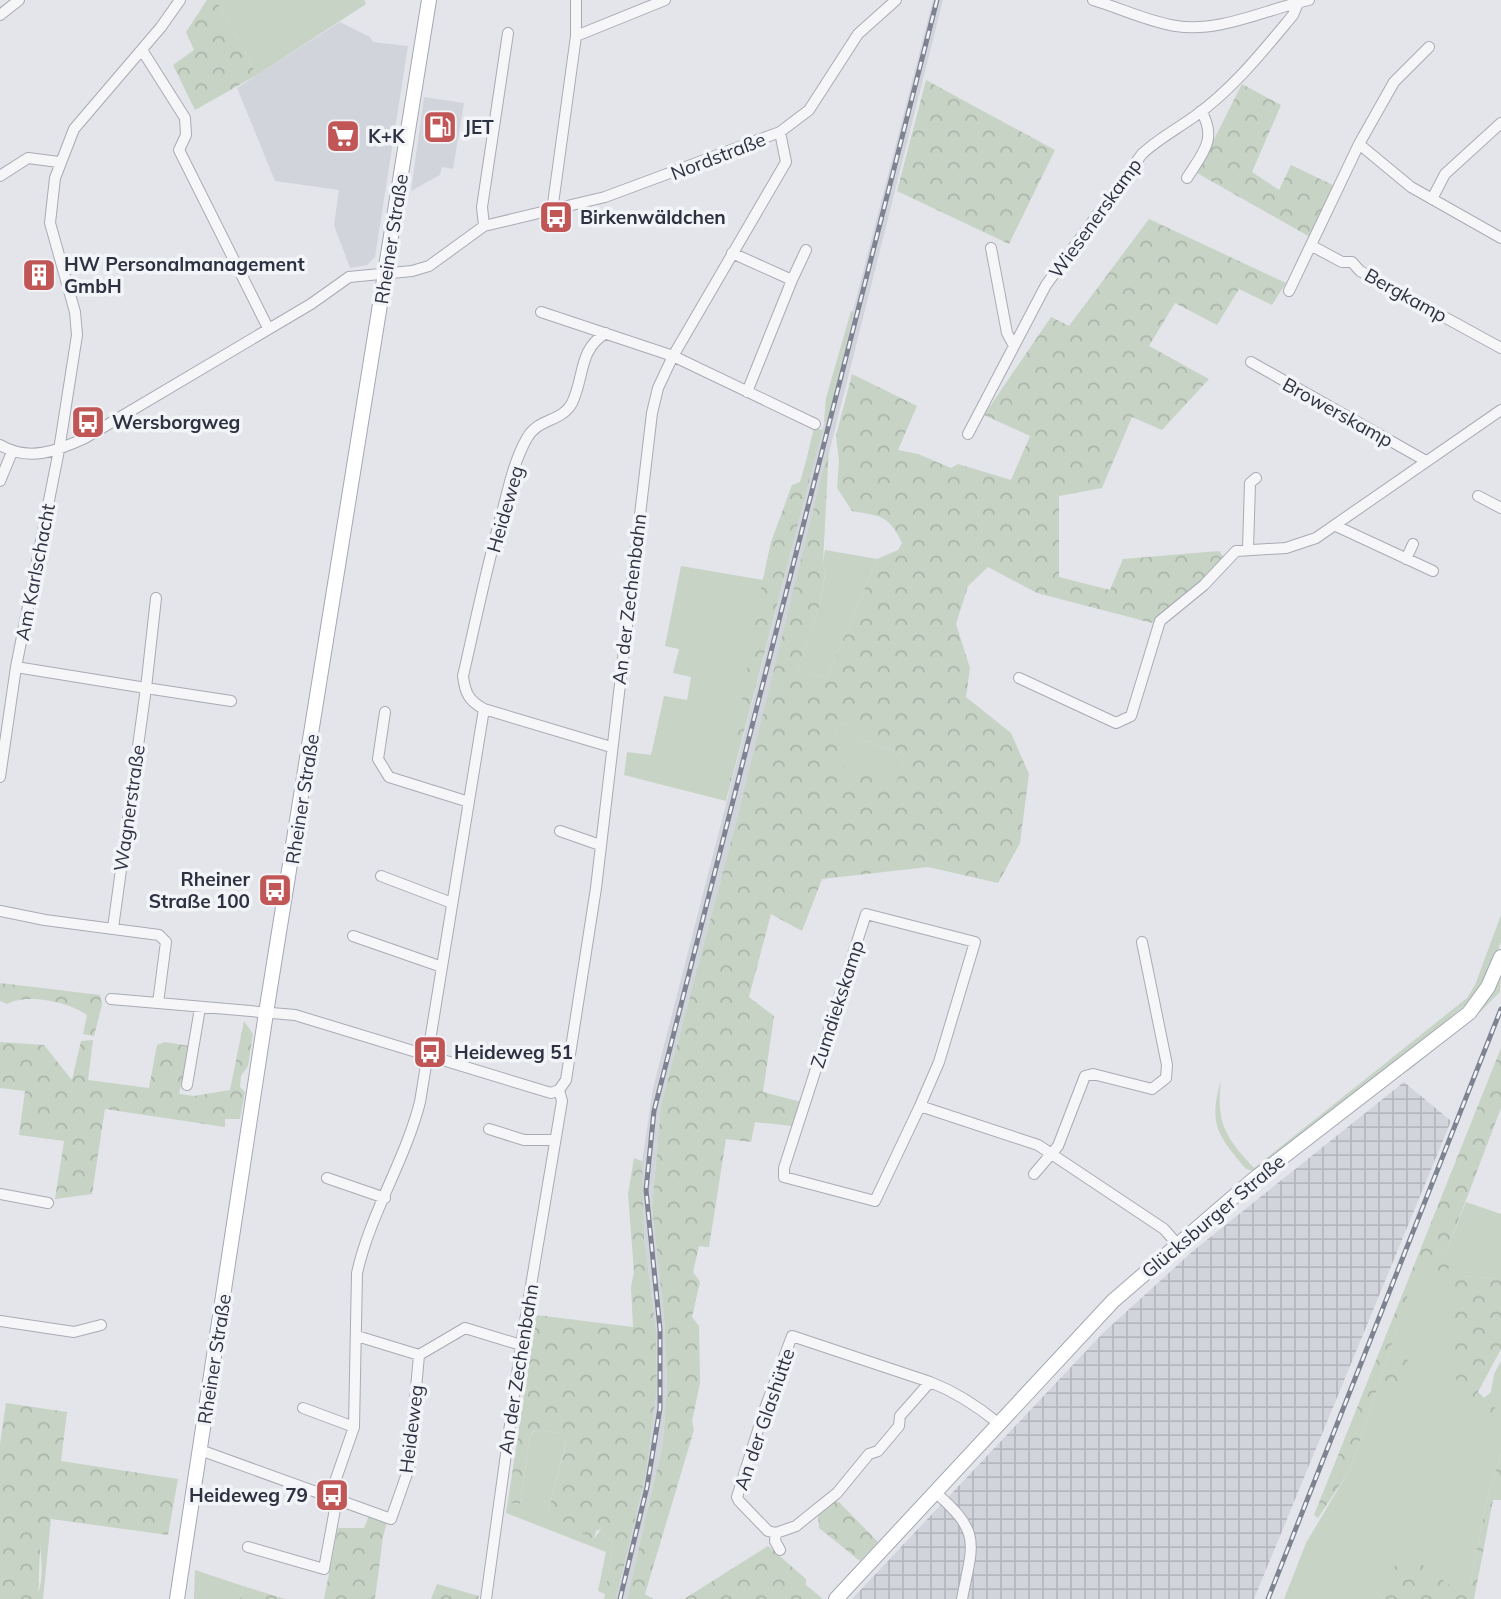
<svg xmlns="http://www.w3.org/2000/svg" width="1501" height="1599" font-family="Mulish,sans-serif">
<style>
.built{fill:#d2d4dc}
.industrial{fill:url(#industrial-grid)}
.green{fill:#c7d3c5}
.forest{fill:url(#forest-crowns);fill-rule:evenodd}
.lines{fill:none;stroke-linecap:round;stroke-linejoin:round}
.minor-casing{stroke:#a9abb4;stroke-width:12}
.major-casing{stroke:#a4a8b5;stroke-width:16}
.minor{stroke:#f6f6f9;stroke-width:10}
.major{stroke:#fff;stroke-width:14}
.rail-casing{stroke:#7e8392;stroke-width:5}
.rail{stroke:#f3f4f7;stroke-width:2.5;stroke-dasharray:8;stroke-linecap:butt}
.labels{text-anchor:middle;stroke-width:7;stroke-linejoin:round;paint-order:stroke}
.poi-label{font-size:19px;font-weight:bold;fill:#2d3141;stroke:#f3f4f7;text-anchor:start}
.street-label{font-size:19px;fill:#2d3141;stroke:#f3f4f7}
</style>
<defs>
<pattern id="industrial-grid" width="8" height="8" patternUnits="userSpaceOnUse" patternTransform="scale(1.75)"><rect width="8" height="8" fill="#d2d4dc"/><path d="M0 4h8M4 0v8" fill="none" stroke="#b5b6be"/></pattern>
<pattern id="forest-crowns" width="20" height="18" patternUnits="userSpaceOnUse" patternTransform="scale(1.75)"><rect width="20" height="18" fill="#c7d3c5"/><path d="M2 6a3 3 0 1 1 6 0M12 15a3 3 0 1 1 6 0" fill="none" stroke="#abb6aa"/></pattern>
</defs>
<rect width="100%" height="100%" fill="#e3e5ea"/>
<path class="built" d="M933,0h10l-205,815 -77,290 -9,102 12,109 3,69 -4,56 -36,158h-11l30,-125 11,-85 -1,-59 -12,-93 -2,-45v-30l11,-74z
M340,22l30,15 3,5 35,4 -33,211 -8,8 -17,3 -16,-43 5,-35 -64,-9 -38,-93z
M424,97l40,6 -11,66 -11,-2 -2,8 -29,16z"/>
<path class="industrial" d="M1404,1082l47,39 -197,478h-402l252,-267 89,-81z"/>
<path class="green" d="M216,0h148l2,4 -109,71z
M851,311l3,1 -26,107 -4,4 2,-25z
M814,428l9,2 -8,29 -9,2z
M825,550l52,9 -50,119 -30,-8 23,-66 6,-35 -3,-6z
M681,566l82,14 -37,221 -102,-26 3,-23 24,3 13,-59 23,4 4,-23 -18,-4 6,-24 -14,-3z
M836,723l25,4 -3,11 45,16 2,6 -10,26 -58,-22z
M1501,915v27l-12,30 -17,27 -50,42 -168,130 -8,-2c-28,-34 -38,-44 -25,-89 -5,43 4,57 33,88l213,-170 8,-13z
M1501,971l-1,21 -19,19 -74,61z
M1466,1202l35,12v65l-37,-3 13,128 14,-12 3,-18 7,-13v92l-14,46 -17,85 -13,8 -79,2 5,5h-99l22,-56 41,-69 10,-24 62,-189 25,14 -5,-18 -5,-3 13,-4z
M535,1430l25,3 6,9 -18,70 25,11 21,16 7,-10 12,16 -8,49 -7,-3 8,-39 -100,-39 3,-19 1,9 10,1 10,-68z
M51,1519l-8,80h-10c20,-22 -4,-59 18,-80z
M195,1570l48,16 -3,13h-46z"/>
<path class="forest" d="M207,0h9l41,75 -62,35 -22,-45 21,-15 -8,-18z
M926,80l129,70 -46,94 -112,-53z
M1242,84l39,21 -29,67 27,18 12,-25 44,21 -25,51 -113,-64z
M1149,219l137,64 -14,22 -33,-16 -22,36 -42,-22 -26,43 60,33 -47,51 -30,-13 -30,71 -43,8v81l51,13 13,-31 96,-8 7,9 -51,47 -23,16 -115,-30 -49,-26 -20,19 -12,38 14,44 -4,29 45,36 18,41 -9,69 -22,40 -70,-16 -106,12 -20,52 -31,-17 -22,83 25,19 -11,76 38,10 -8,24 -38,-4 -4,20 -25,-3 -17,108 -10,-1 -6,26 7,10 -8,35 7,9 1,57 -8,38 2,9 -49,164 8,5h-26l36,-157 4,-57 -3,-69 -12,-109 9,-102 77,-290 91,-369 -6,117 3,5 -6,36 -23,66 30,8 50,-119 21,-9 4,-7c-13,-28 -21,-27 -50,-32l-15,-23 2,-27 -3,-25 16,-62 65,32 -19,44 20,4 33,14 7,-4 53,16 19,-44 -46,-21 67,-98 18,9zM836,723l24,4 -2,11 45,16 2,6 -10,25 -57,-21z
M815,459l-89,342 32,-199 13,-60 21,-57 8,-3 6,-21z
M0,983l100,12 2,10 -8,31 -11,-2 4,-19c-18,-13 -60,-22 -80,-11l-7,-3z
M244,1021l9,13 -5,32 -7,10 -1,11 5,5 -5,27h-15v8l-120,-18 -13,85 -37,5 9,-58 -45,-6 6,-44 -25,-3v-46l44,3 28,35 9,-39 12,-1 -5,40 61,8 8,-43 8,-3 25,4 -11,48 15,2 36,-6z
M1501,1048v60l-54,142 -12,4 15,12 -6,9 -25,-13 -62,188 -10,24 -29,44 -4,-3z
M634,1158l8,3 2,76 12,93 1,59 -11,85 -30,125h-12l9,-54 -12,-16 -5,2 -2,8 -20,-9 -2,-7 -17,-3 -7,-8 18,-69 -6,-10 -26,-3 -4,6 -10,68 -10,-1 -1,-9 27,-179 97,12 -2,-40 3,-15 -6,-78z
M1464,1276l37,3v70l-23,43 23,21v11c-14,-11 -33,-21 -41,-36 -13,-21 -6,-74 -6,-99l1,-9z
M1403,1358l5,2 1,8 -12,21 -6,2 -6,-4v-17l6,-10z
M6,1403l61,9 -6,49 117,18 -10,56 -117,-16c-14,13 -11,55 -13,75l-5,5h-33v-155z
M1501,1453v47h-8l-19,99h-91l-5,-5 4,-21 30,-16 45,34 13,-7 17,-85z
M833,1501l6,1 39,40 -18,19 -41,-33 -1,-13z
M369,1516l18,6 -4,15 -8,62h-51l14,-71h26z
M768,1546l38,33v6l17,14h-139z
M437,1584l42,12 -1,3h-47z
M243,1586l42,13h-45z"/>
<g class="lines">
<g class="minor-casing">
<path id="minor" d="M576,0v36
M1093,0c27,8 56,22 83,26 45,7 90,-17 133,-26
M0,15l19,-15
M142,50l43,68 1,17 -7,15 89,178
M1359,144l52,43 90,51
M0,176l28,-18 31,4
M1187,178c15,-24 31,-39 14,-67
M1432,199l13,-25 56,-51
M552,211l24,-175 89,-36
M484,226l-2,-19 26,-174
M1312,246l30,16h10l8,9 141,77
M991,248l16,85 7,13
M732,253l60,27 14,-30
M1289,291l70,-147 35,-62 35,-35
M541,312l132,44 142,68
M606,333c-28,17 -21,43 -34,70 -10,19 -34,15 -45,35 -12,21 -18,47 -24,71 -16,55 -27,111 -40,167 2,17 6,25 21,33l127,38
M1251,362l175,99
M747,392l45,-112
M968,434l78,-149 96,-131c16,-15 35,-25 53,-38 38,-27 68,-65 98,-101l5,-12
M0,445c29,17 57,6 85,-7l226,-134 38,-27 63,-6 17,-5 55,-40 121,-29 175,-65 29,-22 49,-76 38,-34
M0,481l12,-29
M1478,496l23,12
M1336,526l97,45
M1248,549l2,-66 6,-5
M1406,559l7,-15
M16,667l130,21 10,-90
M1019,678l97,45 15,-7 29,-95 44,-36 32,-34 50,-3 30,-10 185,-128
M385,712l-7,47 11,18 80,25
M0,777l16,-110 43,-217 18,-115 -2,-23 -25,-89 5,-45 19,-49 87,-102 19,-27
M560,831l40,14
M381,876l71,27
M0,911l45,9 114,15 7,7 -8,61 137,12 256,78 8,-3 7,-10 30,-192 56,-475 6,-25 15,-32 113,-194 -6,-30
M113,928l33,-240 85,13
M353,936l89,31
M111,999l47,4
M187,1085l13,-77
M920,1106l-45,95 -91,-24v-9l82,-254 109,28 -36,120 -19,44 118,39 126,84 14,16
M489,1129l35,11h31
M1034,1174l24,-28 27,-70 8,-2 59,15 14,-11 1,-13 -25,-123
M327,1178l58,20
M0,1194l48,9
M0,1321l74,11 27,-7
M357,1336l62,19
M930,1382l-30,34 -1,10 -21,25 -9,3 -32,39 -41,33 -20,7 -8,-2 -29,-30 -2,-4 27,-86 28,-75 138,46c26,10 46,23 68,41
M303,1408l51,19
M200,1450l191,69 18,-51 10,-113 46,-27 56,17
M935,1492c47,41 38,50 27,107
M776,1533l-1,8 5,9
M248,1547l76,22 11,-60 -5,-13 24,-69 3,-154c13,-59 48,-112 63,-171l64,-393
M486,1599l35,-254 41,-244 -3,-11"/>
</g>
<g class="major-casing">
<path id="major" d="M177,1599l89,-586 163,-1013
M836,1599l277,-298 140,-121 216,-167 19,-26 13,-30"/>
</g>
<use href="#minor" class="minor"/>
<use href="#major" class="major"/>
<g class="rail-casing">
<path id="rail" d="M620,1599l27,-112 13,-79v-79l-14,-139 8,-79 283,-1111
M1268,1599l233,-590"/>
</g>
<use href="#rail" class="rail"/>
</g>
<defs>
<g id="fuel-square" transform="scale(1.75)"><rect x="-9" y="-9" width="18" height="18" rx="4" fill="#c15657" stroke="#f3f4f7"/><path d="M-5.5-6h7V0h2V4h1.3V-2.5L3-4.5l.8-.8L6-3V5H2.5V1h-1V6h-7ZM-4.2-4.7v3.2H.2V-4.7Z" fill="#fff"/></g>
<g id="supermarket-square" transform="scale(1.75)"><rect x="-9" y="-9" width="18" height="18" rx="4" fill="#c15657" stroke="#f3f4f7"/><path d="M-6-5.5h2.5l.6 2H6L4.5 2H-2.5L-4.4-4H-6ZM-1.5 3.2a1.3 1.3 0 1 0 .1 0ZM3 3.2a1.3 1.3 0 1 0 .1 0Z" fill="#fff"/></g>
<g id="bus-square" transform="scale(1.75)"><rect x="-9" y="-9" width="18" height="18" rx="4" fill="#c15657" stroke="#f3f4f7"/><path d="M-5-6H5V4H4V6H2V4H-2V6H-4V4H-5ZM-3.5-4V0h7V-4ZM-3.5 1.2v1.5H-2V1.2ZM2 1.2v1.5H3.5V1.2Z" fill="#fff"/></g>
<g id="building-square" transform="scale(1.75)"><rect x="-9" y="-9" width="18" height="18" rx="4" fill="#c15657" stroke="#f3f4f7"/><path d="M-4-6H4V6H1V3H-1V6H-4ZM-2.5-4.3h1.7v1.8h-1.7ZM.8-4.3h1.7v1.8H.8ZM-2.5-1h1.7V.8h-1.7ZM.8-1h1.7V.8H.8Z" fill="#fff"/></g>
</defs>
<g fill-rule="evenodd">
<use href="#fuel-square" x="440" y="127"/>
<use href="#supermarket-square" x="343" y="136"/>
<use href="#bus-square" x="556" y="217"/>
<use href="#building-square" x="39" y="275"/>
<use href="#bus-square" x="88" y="422"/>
<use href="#bus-square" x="275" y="890"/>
<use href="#bus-square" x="430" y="1052"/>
<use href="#bus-square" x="332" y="1495"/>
</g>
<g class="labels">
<g class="poi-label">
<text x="464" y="134">JET</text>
<text x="368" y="143">K+K</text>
<text x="580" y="224">Birkenwäldchen</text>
<text x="64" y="271">HW Personalmanagement<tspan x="64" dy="22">GmbH</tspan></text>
<text x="112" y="429">Wersborgweg</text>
<text x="250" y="886" text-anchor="end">Rheiner<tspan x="250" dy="22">Straße 100</tspan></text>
<text x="454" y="1059">Heideweg 51</text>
<text x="308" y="1502" text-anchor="end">Heideweg 79</text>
</g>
<g class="street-label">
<text transform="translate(718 156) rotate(-21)" y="7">Nordstraße</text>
<text transform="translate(1095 218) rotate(-54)" y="7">Wiesenerskamp</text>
<text transform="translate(391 239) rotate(-81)" y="7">Rheiner Straße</text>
<text transform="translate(1406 295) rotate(29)" y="7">Bergkamp</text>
<text transform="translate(1338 412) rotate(29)" y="7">Browerskamp</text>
<text transform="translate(505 509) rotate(-74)" y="7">Heideweg</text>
<text transform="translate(35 572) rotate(-79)" y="7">Am Karlschacht</text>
<text transform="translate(629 599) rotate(-83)" y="7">An der Zechenbahn</text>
<text transform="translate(302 799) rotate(-81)" y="7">Rheiner Straße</text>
<text transform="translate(129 808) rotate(-82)" y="7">Wagnerstraße</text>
<text transform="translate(837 1004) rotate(-72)" y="7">Zumdiekskamp</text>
<text transform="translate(1213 1216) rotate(-40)" y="7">Glücksburger Straße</text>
<text transform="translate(214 1359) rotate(-81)" y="7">Rheiner Straße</text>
<text transform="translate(518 1369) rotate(-81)" y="7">An der Zechenbahn</text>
<text transform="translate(764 1419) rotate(-71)" y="7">An der Glashütte</text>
<text transform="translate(411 1429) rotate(-83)" y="7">Heideweg</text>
</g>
</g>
</svg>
